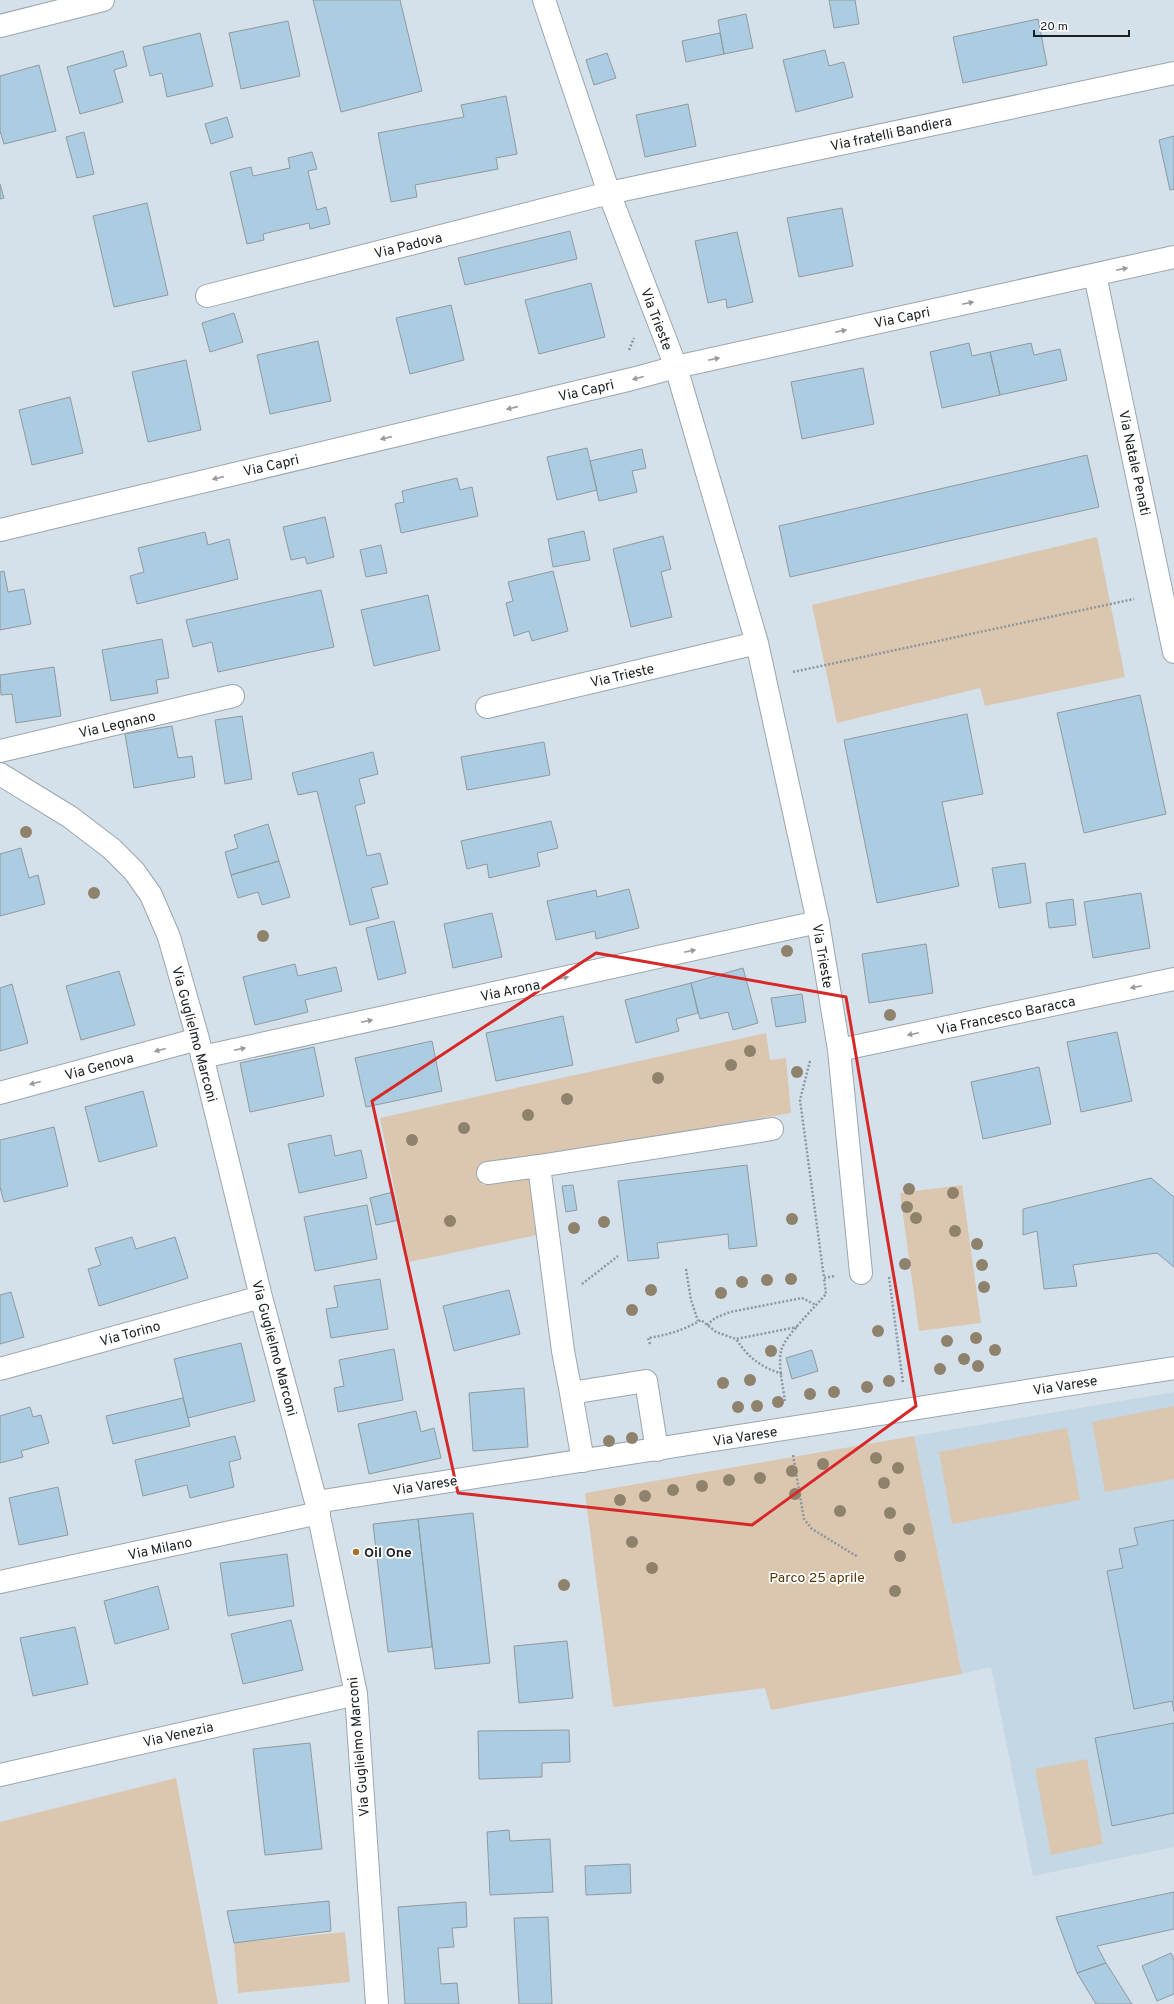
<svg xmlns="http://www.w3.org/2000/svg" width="1174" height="2004" font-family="Overpass,sans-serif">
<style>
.built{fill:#c4d7e4}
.green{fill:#dbc6b0}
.building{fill:#accce1;stroke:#8f9aa2}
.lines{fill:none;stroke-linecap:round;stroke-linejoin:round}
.minor-casing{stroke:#9ba6ae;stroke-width:24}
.path{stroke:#8d969d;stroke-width:2.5;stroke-dasharray:2 2;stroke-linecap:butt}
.minor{stroke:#fff;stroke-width:22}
.tree{fill:#8f826c}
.oneway{fill:#989b9c}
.marked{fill:none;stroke:#d62828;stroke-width:3;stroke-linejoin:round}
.poi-dot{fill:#a7712c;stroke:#fff;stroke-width:1.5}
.labels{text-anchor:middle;stroke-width:3.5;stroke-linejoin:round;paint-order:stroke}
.street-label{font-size:14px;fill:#1b2023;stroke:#fff}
.poi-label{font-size:14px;font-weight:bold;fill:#1b2023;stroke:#fff;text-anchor:start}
.park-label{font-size:14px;fill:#553404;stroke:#fff}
</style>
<rect width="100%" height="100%" fill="#d5e1ea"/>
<path class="built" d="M1174,1392v455l-141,29 -42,-209 -29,7 -48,-238z"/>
<path class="green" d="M1097,537l28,140 -140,29 -5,-18 -143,35 -25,-118z
M766,1033l4,27 16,-2 5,55 -313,53 4,19 47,-6 8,56 -128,27 -29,-144z
M962,1185l19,138 -62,8 -19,-138z
M1174,1406v73l-69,13 -13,-70z
M1067,1428l13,72 -128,24 -13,-72z
M914,1436l48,238 -191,36 -6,-22 -152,19 -28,-214z
M1087,1759l16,85 -52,11 -16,-86z
M176,1778l42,226h-218v-182z
M345,1932l5,50 -112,11 -4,-50z"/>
<path class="building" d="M313,0h87l22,91 -81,21z
M829,0h26l4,24 -25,4z
M746,14l7,34 -29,6 -6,-34z
M1038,19l9,46 -84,18 -10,-46z
M288,21l12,55 -59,13 -12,-56z
M200,33l13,53 -46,11 -5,-24 -12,3 -7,-29z
M720,33l4,21 -38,8 -4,-21z
M825,50l4,16 15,-4 9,35 -57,15 -13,-52z
M123,51l4,15 -13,4 9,32 -43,12 -13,-47z
M607,53l9,25 -22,7 -8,-25z
M39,65l17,66 -52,13 -4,-13v-55z
M506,96l11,58 -21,4 2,11 -83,16 2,12 -26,5 -13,-69 86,-16 -3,-12z
M688,104l8,42 -51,11 -9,-42z
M227,117l6,20 -22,7 -6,-20z
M84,132l10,42 -17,4 -11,-41z
M1174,136v53l-4,1 -11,-50z
M312,152l5,17 -9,2 9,39 9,-3 4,17 -20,5 -1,-6 -46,11 1,6 -17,4 -17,-72 21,-5 2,9 37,-8 -2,-10z
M0,184l4,14 -4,1z
M147,203l21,92 -54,12 -21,-91z
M842,208l11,58 -54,11 -12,-59z
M570,231l7,28 -112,26 -7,-27z
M737,232l16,70 -26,6 -1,-9 -18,4 -13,-62z
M591,283l14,54 -66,17 -14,-54z
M451,305l13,55 -54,14 -14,-56z
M234,313l9,29 -33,10 -8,-29z
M318,341l13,60 -61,13 -13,-59z
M969,343l3,13 18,-4 10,43 -58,13 -12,-56z
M1031,343l3,12 26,-6 7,31 -67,15 -10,-43z
M186,360l15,70 -53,12 -16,-70z
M863,368l11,56 -72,15 -11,-57z
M70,397l13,56 -51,12 -13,-55z
M587,448l10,42 -40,10 -10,-43z
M642,449l4,19 -14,3 5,21 -38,9 -9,-40z
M1087,455l12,52 -309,70 -11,-51z
M457,478l3,12 12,-3 6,29 -77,17 -6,-29 9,-2 -2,-11z
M325,517l9,40 -27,7 -2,-7 -14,3 -8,-33z
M584,531l6,29 -37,7 -5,-28z
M205,532l3,13 21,-6 9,40 -101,25 -7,-28 14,-4 -6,-24z
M663,536l8,33 -10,3 11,45 -41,10 -18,-78z
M381,545l6,28 -21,4 -6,-27z
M4,571l4,21 16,-3 7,35 -31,6v-58z
M553,571l15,60 -36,10 -3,-10 -15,5 -8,-33 7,-2 -5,-19z
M321,590l13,57 -116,25 -6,-30 -19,5 -7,-27z
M428,595l12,55 -66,16 -13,-56z
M162,639l7,39 -13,2 2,13 -47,8 -9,-51z
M54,667l7,49 -45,7 -4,-29 -11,1 -1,-20z
M1140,695l26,119 -82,19 -27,-120z
M967,714l16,80 -41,8 17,84 -82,17 -33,-163z
M242,716l10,63 -27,5 -10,-64z
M172,726l6,32 14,-2 3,21 -61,11 -9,-54z
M544,742l6,33 -83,15 -6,-33z
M373,752l5,22 -19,5 6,24 -10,3 12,50 13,-3 8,31 -17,4 8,30 -29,7 -33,-134 -19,4 -6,-22z
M551,821l7,27 -21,5 3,13 -51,12 -2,-14 -20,5 -6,-28z
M268,824l11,37 -48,14 -6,-23 13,-4 -4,-13z
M21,848l8,30 9,-3 7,29 -45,12v-62z
M279,861l11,36 -28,8 -4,-13 -20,6 -7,-23z
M1025,863l6,40 -32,5 -7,-40z
M629,889l10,39 -43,11 -1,-8 -39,9 -9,-39 49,-11 1,7z
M1141,893l9,55 -57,10 -9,-56z
M1073,899l3,26 -27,3 -3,-25z
M492,913l10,44 -49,11 -9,-44z
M394,921l12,52 -28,7 -12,-52z
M926,944l7,49 -64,10 -7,-49z
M295,964l3,12 38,-9 6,24 -37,9 3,12 -53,13 -12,-48z
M743,968l15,55 -25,7 -5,-18 -28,7 -9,-36z
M119,971l16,54 -54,15 -15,-54z
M691,983l7,30 -22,6 3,12 -43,12 -11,-43z
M12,984l16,59 -28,8v-63z
M802,994l4,28 -30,5 -5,-29z
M563,1016l10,49 -77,16 -10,-48z
M1117,1032l15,69 -51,11 -14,-70z
M432,1041l10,50 -76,16 -11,-49z
M314,1047l10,49 -74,16 -10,-49z
M1039,1067l12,57 -68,15 -12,-57z
M143,1091l14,55 -58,16 -14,-55z
M54,1127l14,59 -64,16 -4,-15v-47z
M331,1135l4,21 26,-6 6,28 -68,15 -11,-49z
M747,1165l10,81 -28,3 -1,-15 -71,9 2,15 -31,3 -10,-80z
M1151,1178l23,19v70l-17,-14 -84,12 4,21 -33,3 -7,-58 -14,4v-26z
M573,1185l4,25 -11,2 -4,-26z
M393,1192l6,28 -23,5 -6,-27z
M367,1205l10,54 -62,12 -11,-54z
M132,1237l4,12 39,-12 13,41 -89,28 -11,-37 13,-4 -6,-17z
M380,1279l8,50 -57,9 -5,-29 12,-2 -4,-21z
M509,1290l11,44 -66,17 -11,-45z
M11,1292l13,45 -24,7v-49z
M241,1343l14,58 -67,17 -14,-59z
M394,1349l9,51 -65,12 -4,-24 10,-2 -5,-26z
M812,1350l6,21 -26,8 -6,-21z
M524,1388l4,59 -55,4 -4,-58z
M183,1398l7,28 -77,18 -7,-28z
M30,1407l3,10 8,-2 8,28 -28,8 2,6 -23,6v-47z
M416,1411l5,21 13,-4 7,30 -72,16 -11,-50z
M235,1436l6,23 -12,3 5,25 -44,11 -3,-13 -44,11 -8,-36z
M58,1487l10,48 -49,10 -10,-47z
M473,1513l17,150 -55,6 -17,-150z
M418,1519l14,128 -44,5 -15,-128z
M1174,1520v191l-2,-10 -38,8 -27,-138 16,-3 -4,-19 19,-4 -4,-17z
M287,1554l7,52 -66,10 -8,-53z
M158,1586l11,43 -54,15 -11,-43z
M291,1620l12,50 -60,14 -12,-50z
M75,1627l13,57 -55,12 -13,-58z
M567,1641l6,57 -54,5 -5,-57z
M1174,1723v90l-62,13 -17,-88z
M569,1730l1,32 -28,1v14l-63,2 -1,-48z
M310,1743l12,106 -57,6 -12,-106z
M509,1830l1,11 40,-2 3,53 -63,3 -3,-63z
M630,1864l1,29 -45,2 -1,-29z
M1174,1892v37l-77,17 9,17 -29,10 -21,-56z
M329,1901l2,30 -97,12 -7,-32z
M466,1902l1,25 -15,1 2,19 -16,1 3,36 16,-1 2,21h-54l-7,-97z
M548,1917l4,87h-33l-5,-86z
M1171,1953l3,7v34l-17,7 -15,-35z
M1106,1963l26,41h-36l-19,-31z"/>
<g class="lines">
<g class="minor-casing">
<path id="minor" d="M544,0l65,193 67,174 81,276 61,279 21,128 22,223
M0,26l103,-26
M1095,275l79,377
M207,296l402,-103 565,-120
M0,530l632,-151 44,-12 498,-110
M487,707l270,-64
M0,751l233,-55
M0,774l70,43 42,32 22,22 17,24 18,42 29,102 63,258 55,205 40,192 21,310
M839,1050l335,-71
M202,1057l616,-135
M0,1093l198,-54
M488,1173l51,-7
M0,1369l261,-72
M571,1393l12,68
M657,1450l-11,-69 -75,12 -8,-42 -24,-185 233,-37
M316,1502l858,-134
M0,1582l319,-69
M0,1775l356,-81"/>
</g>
<path class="path" d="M629,350l5,-12
M793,672l341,-73
M810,1061l-10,39 24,178 10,-2
M686,1269l5,31 7,21
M889,1277l14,106
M582,1284l36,-28
M707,1325l8,-7 15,-6 72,-14 14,7
M650,1344l-2,-6c20,-3 36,-8 53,-18l15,12 20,7
M782,1374c-23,-8 -33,-16 -46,-35l61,-12
M785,1401c-2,-15 -7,-35 -4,-50 3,-14 35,-45 45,-57l-2,-16
M793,1455l11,64 8,10 46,28"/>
<use href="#minor" class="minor"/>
</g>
<g class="tree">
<circle cx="26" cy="832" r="6"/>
<circle cx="94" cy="893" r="6"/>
<circle cx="263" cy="936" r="6"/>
<circle cx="787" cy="951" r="6"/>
<circle cx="890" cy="1015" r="6"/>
<circle cx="750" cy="1051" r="6"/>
<circle cx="731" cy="1065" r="6"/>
<circle cx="797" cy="1072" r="6"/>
<circle cx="658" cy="1078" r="6"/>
<circle cx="567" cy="1099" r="6"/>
<circle cx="528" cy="1115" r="6"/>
<circle cx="464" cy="1128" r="6"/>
<circle cx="412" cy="1140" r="6"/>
<circle cx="909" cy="1189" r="6"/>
<circle cx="953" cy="1193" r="6"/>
<circle cx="907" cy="1207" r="6"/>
<circle cx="916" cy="1218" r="6"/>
<circle cx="792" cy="1219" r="6"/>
<circle cx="450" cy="1221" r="6"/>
<circle cx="604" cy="1222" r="6"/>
<circle cx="574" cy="1228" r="6"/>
<circle cx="955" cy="1231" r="6"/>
<circle cx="977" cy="1244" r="6"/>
<circle cx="905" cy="1264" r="6"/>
<circle cx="982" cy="1265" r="6"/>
<circle cx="791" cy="1279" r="6"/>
<circle cx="767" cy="1280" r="6"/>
<circle cx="742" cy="1282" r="6"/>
<circle cx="984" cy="1287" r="6"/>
<circle cx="651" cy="1290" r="6"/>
<circle cx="721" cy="1293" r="6"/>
<circle cx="632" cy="1310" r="6"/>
<circle cx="878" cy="1331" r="6"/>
<circle cx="976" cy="1338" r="6"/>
<circle cx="947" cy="1341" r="6"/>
<circle cx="995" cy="1350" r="6"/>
<circle cx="771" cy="1351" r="6"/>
<circle cx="964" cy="1359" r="6"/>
<circle cx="978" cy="1366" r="6"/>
<circle cx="940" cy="1369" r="6"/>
<circle cx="750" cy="1380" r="6"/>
<circle cx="889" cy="1381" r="6"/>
<circle cx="723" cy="1383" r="6"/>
<circle cx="867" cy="1387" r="6"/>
<circle cx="834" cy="1392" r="6"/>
<circle cx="810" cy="1394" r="6"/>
<circle cx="778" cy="1402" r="6"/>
<circle cx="757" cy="1406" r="6"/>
<circle cx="738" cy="1407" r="6"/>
<circle cx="632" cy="1438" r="6"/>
<circle cx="609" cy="1441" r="6"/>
<circle cx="876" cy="1458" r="6"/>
<circle cx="823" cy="1464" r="6"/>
<circle cx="898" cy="1468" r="6"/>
<circle cx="792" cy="1471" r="6"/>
<circle cx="760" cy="1478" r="6"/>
<circle cx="729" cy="1480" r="6"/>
<circle cx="884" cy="1483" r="6"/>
<circle cx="702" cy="1486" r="6"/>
<circle cx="673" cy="1490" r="6"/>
<circle cx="795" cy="1494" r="6"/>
<circle cx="645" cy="1496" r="6"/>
<circle cx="620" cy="1500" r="6"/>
<circle cx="840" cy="1511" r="6"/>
<circle cx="890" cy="1513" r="6"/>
<circle cx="909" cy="1529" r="6"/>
<circle cx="632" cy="1542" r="6"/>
<circle cx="900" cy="1556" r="6"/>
<circle cx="652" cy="1568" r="6"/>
<circle cx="564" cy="1585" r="6"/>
<circle cx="895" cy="1591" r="6"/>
</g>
<defs><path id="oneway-solid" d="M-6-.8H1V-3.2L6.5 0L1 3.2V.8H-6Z"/></defs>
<g class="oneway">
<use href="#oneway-solid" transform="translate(1122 269) rotate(-12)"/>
<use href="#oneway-solid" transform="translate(968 303) rotate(-12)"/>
<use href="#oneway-solid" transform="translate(841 331) rotate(-12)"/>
<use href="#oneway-solid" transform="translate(714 359) rotate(-12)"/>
<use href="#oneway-solid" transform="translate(638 378) rotate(165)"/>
<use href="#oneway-solid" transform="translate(512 408) rotate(167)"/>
<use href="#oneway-solid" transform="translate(386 438) rotate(167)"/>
<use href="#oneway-solid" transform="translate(218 478) rotate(167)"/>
<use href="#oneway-solid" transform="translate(690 951) rotate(-12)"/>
<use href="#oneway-solid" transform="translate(563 978) rotate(-12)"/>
<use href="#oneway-solid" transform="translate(1136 987) rotate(168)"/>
<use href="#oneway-solid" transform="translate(367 1021) rotate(-12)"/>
<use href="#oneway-solid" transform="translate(913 1034) rotate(168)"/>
<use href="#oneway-solid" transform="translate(240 1049) rotate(-12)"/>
<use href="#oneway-solid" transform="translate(160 1050) rotate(165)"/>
<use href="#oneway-solid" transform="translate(35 1083) rotate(165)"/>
</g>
<path class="marked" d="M596,953l250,44 70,409 -164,119 -294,-32 -86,-392z"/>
<circle class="poi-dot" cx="356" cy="1552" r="4"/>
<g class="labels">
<g class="street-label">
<text transform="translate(891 133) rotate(-12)" y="5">Via fratelli Bandiera</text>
<text transform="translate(408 245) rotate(-14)" y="5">Via Padova</text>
<text transform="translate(902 317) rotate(-12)" y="5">Via Capri</text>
<text transform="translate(657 319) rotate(69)" y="5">Via Trieste</text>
<text transform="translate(586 390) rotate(-13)" y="5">Via Capri</text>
<text transform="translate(1135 463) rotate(78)" y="5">Via Natale Penati</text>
<text transform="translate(271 465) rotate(-13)" y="5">Via Capri</text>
<text transform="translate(622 675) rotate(-13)" y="5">Via Trieste</text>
<text transform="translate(117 724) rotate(-13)" y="5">Via Legnano</text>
<text transform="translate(823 956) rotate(80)" y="5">Via Trieste</text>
<text transform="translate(510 990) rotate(-12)" y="5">Via Arona</text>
<text transform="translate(1006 1015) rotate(-12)" y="5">Via Francesco Baracca</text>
<text transform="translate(195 1034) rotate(75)" y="5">Via Guglielmo Marconi</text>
<text transform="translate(99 1066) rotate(-15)" y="5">Via Genova</text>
<text transform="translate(130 1333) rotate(-15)" y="5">Via Torino</text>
<text transform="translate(275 1348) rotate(75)" y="5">Via Guglielmo Marconi</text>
<text transform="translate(1065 1385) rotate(-9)" y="5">Via Varese</text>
<text transform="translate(745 1436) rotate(-9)" y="5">Via Varese</text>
<text transform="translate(425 1485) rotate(-9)" y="5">Via Varese</text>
<text transform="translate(160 1548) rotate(-12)" y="5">Via Milano</text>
<text transform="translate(178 1734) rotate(-13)" y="5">Via Venezia</text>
<text transform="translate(358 1747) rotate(-95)" y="5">Via Guglielmo Marconi</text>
</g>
<g class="poi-label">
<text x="364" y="1557">Oil One</text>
</g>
<g class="park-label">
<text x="817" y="1582">Parco 25 aprile</text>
</g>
</g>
<path d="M1034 30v6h95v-6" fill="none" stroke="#1b2023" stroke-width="2"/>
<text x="1040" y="30" font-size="12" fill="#1b2023" stroke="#ffffff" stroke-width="3" paint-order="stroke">20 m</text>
</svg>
